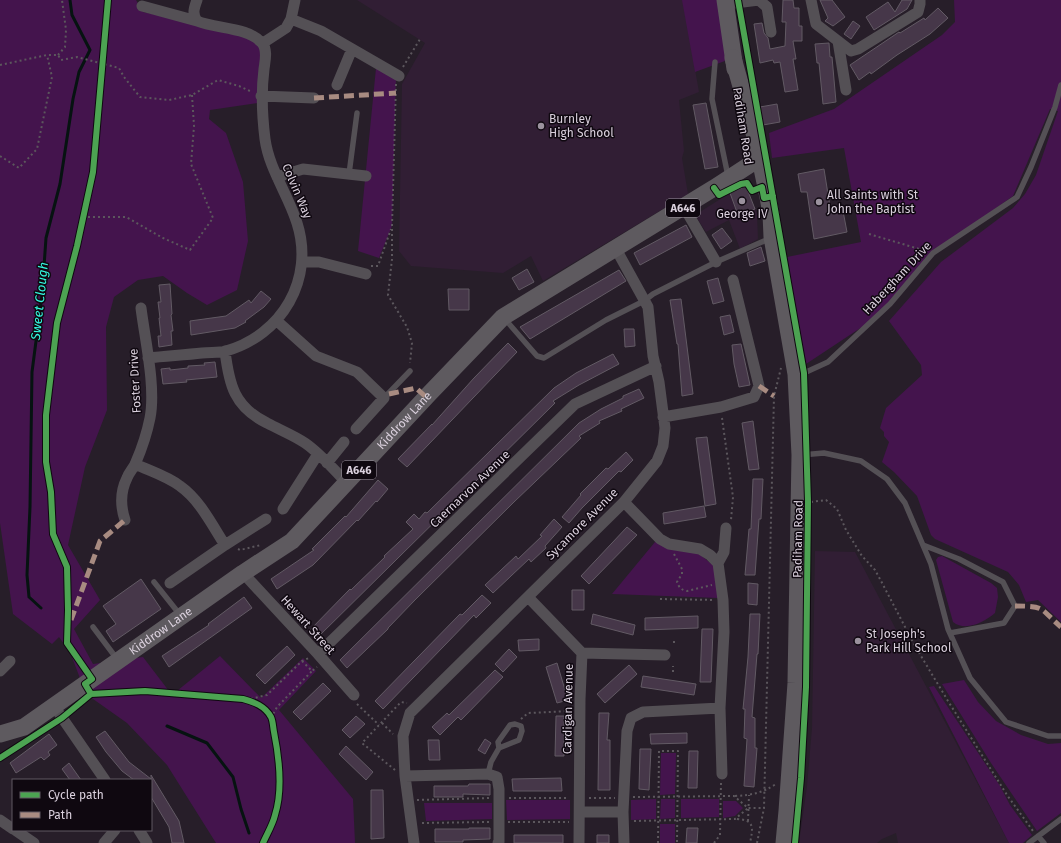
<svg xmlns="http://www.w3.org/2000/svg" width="1061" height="843" font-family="'Fira Sans',sans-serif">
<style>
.built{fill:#311e34}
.green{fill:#44144d}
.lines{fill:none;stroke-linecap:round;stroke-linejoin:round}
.stream{stroke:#061311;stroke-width:3}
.building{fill:#463749;stroke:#625a64}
.path{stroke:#5c575d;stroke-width:2;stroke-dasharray:2 3;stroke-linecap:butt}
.service{stroke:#545055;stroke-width:5.5}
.minor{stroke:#545055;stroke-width:11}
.primary{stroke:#5e5a5f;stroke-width:17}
.quiet{stroke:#a88b81;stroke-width:5;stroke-dasharray:10 5;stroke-linecap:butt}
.cycleway-casing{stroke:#0f0810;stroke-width:8}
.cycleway{stroke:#4ca352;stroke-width:6}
.poi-dot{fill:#9b929e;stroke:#0f0810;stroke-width:1.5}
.labels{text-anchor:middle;stroke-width:3;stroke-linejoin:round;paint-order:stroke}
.shield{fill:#0f0810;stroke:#9d94a0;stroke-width:1}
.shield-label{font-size:11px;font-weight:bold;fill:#dad0dd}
.poi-label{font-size:12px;fill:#dad0dd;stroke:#0f0810;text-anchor:start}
.street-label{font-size:12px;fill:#dad0dd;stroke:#0f0810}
.water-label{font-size:13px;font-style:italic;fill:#33f8e0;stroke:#0f0810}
</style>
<rect width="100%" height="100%" fill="#271e29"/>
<path class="built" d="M357,0h326l16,92 -20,8 5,51 -2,7 6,36 -145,87 -12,-25 -28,17 -92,-7 -12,-15 3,-167 23,-41z
M746,186l11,28 1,25 -18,10 -11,-29 -23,12 -11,-17 35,-22z
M815,551l40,1 154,291h-111l-2,-10 -14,6 -5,4h-78l8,-57 5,-58z"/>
<path class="green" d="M0,0h136l7,12 103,21 17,10 -5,60 -48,7 -1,9 17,14 17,49 5,59 -11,49 -30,15 -20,-12 -24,-17 -25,4 -24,17 -8,30 1,83 -22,57 -17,78 32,55 -26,29 19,35 50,-7 29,38 48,-39 41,42 42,-40 13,13 -37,39 74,89 2,44h-139l-49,-78 -40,-42 -41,-29 -16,-42 -11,-15 -7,7 -39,-30 -13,-91z
M682,0h43l8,58 -38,14z
M954,0h107v622l-23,-22 -12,2 -7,-17 -11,-13 -73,-33 -4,-4 -14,-39 -23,-24 -12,-10 7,-20 -5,-6v-4l-4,-4 6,-20 36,-33 -1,-10 -32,-44 52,-59 72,-54 12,-14 11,-19 22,-64 -8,-2 -37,87 -80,57 -59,66 -68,45 -19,-107 74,-15 -17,-94 -72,10 -3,-25 65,-24 108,-74 13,-13z
M376,68l20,8 -4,150 -13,32 -21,-7z
M655,542l43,11 16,13 5,32 -107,-4z
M942,556l49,27 6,5 1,9 -3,16c-11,9 -29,19 -42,9l-17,-62 2,-3z
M964,680l14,22 18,19 25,14 27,9 13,-1v70l-24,18 -46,-68 -49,-79z
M934,686l66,100 10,19 22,30 -9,8h-14l-80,-156z
M661,753h15l-1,41 -15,1z
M656,799v20l-25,1v-20z
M661,799h14v19l-15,1z
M681,799h38v18l-38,1z
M506,800h64v19l-63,1z
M723,801h13l7,7 -8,8 -12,2z
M424,803h68v16l-66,2z
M660,824h15v19h-15z"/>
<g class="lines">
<path class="stream" d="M41,608l-12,-11 -2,-22 3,-68 2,-135 10,-77 4,-57 14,-54 13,-85 6,-27 11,-22 -18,-35 -2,-15
M167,726l40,17 26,34 8,32 8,24"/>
</g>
<path class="building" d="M783,0h10l1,8h5v18h3v15h-9l3,18h-3l5,31 -13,2 -5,-30 -6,1 -1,-3 -13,3 -6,-39 8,-1 2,10 4,5 2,11 15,-3 1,-24h-4z
M820,0h12l13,17 -12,9 -8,-5 3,-3z
M902,0h10l-5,9 -33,21 -8,-13 22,-15 7,10z
M938,8l10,10 -18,16 -33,21 -26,19 -1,-2 -11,8 -9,-15 49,-33 1,1 24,-15 1,2z
M853,21l7,5 -9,13 -7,-5z
M829,43l1,14h2l4,45 -13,2 -4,-41h-2l-2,-19z
M706,103l12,64 -13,2 -12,-64z
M777,104l3,18 -17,3 -3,-18z
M824,169l7,44 12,-2 4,21 -33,7 -7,-47h-6l-3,-18z
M746,186l9,23 -17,6 -8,-22z
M686,225l6,12 -52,28 -6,-12z
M722,228l10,13 -11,8 -9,-14z
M761,247l4,14 -15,5 -3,-13z
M527,269l7,13 -15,8 -7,-12z
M619,270l7,11 -96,58 -10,-12z
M718,278l6,23 -11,3 -6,-23z
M170,284l2,30 -1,1 2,16h-2l1,14 -13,2 -1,-11h3l-2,-18h1l-2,-16h3l-2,-17z
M448,289h21v21h-20z
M261,291l10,8 -7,8 -19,14 1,1 -11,6 -44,7 -1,-14 36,-5 23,-16 2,3z
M681,299l12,95 -11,2 -4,-52h-1l-7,-44z
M730,315l4,17 -10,3 -4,-18z
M624,329h10l1,17 -10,1z
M508,343l9,9 -110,115 -9,-8 34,-35v1l42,-47z
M741,344l9,41 -11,2 -5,-23 -2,-19z
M613,354l6,10 -40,21 -26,16 2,2 -239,236 -7,-8 41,-42 1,1 34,-33 -1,-1 29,-27 -7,-7 8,-8 5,5 6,-7 2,1 127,-125 22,-15z
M215,362l2,15 -31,3 1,2 -24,2 -2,-15 9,-1v2l18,-2v-2l17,-1 -1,-2z
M639,389l5,9 -23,11 1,2 -23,10 1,2 -21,13 2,2 -67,64 -99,98 -27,28v1l-41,39 -7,-8 239,-237 22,-14 22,-11v-2z
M753,421l6,48 -10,1 -7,-47z
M707,437l9,67 -11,2 -9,-68z
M626,452l7,8 -12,12 -2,-1 -37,37 -13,15 -7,-6 19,-22 -1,-1 26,-26 2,1z
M753,479h10l-2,40h-2l-4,56h-10l4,-46h2z
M378,480l10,9 -11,13 -1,-1 -18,20 -1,-1 -44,45 -36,24 -6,-10 43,-29 -2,-1 33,-33 1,1z
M704,506l2,11 -42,7 -1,-11z
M554,519l8,8 -17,19 1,2 -15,14 -2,-3 -36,34 -8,-8 31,-29 2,3 24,-23 -2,-1z
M627,527l10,8 -48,49 -8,-8z
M141,579l20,30 -48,33 -7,-11 10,-7 -13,-18z
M748,583l10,1 -1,21 -9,-1z
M572,590h12v20h-12z
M482,595l9,8 -15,15 -2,-3 -91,94 -8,-8 85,-87 2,1z
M244,597l8,11 -83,59 -7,-11 47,-31 -1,-1z
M593,614l42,11 -2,10 -42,-11z
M750,614h10l-2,40h-1l-5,63 3,1v30h2l-3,39 -10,-1 3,-47 -3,-1 1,-29h-2l5,-52z
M698,616v12l-53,2v-12z
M702,629h11l-2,53h-11z
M539,639v11l-20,1 -1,-11z
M287,646l8,9 -30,29 -9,-9z
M509,649l8,8 -14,15 -8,-8z
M557,663l11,37 -11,3 -11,-36z
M629,665l8,9 -32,29 -8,-9z
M495,670l8,7 -42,43 -3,-3 -18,18 -8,-8 15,-14 2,2z
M643,676l53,8 -2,11 -53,-8z
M323,683l8,8 -30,29 -8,-8z
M599,713h10l-2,27h3v50h-12z
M356,716l9,8 -15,14 -8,-8z
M556,716h8v40h-9z
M105,731l24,31 22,17v-4l28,46 5,22h-12l-3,-16 -18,-30v-17h-17l-12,-9 -16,-19 -10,-15z
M687,733v10l-36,1 -1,-10z
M49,734l8,11 -9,7 2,3 -6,5 -3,-3 -25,16 -6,-10z
M485,739l6,4 -6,11 -7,-4z
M428,740h11l1,20h-11z
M346,746l27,26 -7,8 -27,-26z
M640,749h11l-2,41 -10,-1z
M689,751h9l-1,37h-9z
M69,763l12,17h-11l-8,-11z
M561,778l1,13h-49l-1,-12z
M469,784h21v11l-27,-1v3h-29v-11h34z
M371,790h12l1,48 -13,1z
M469,828h21v11l-27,1v2h-28v-13h34z
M687,828h11l-1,15h-11z
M514,835h49v8h-49z
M597,835h12v8h-12z"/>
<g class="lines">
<path class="path" d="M58,55l7,-8 1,-17 -4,-30
M0,65l47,-10h11l3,5 16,-3 42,11 5,9 16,20 29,3 23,-5 26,-15 21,6 13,6
M403,67l17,-28
M396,84l-4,142v33l-4,36 19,32 5,16 -2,20
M0,156l19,12 18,-19 15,-72 -5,-22
M83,217h43l37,21 27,12 23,-32 -22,-54 3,-38 -2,-31
M869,234l57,17
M371,266h7l13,-37
M722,418l11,79 -2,23
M811,502l15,-2 11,9 9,21 16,26 13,14 5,9 35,67 33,55 59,94 26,36
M238,549l2,1 21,-5
M674,554l8,15v5l-5,8c2,6 5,8 10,9l25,-6
M660,599l54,1
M674,643v-5
M302,661l10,10 5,-4
M673,672v-6
M246,700l21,-5 35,-34 7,-3
M357,704l22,21
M271,718l6,-11 35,-36
M521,719l7,-6 43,-2
M382,723l11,11
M395,770l-33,-27 39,-41 6,1
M735,796c17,-1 27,-3 41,-12
M633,797l101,-1 14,12h16
M509,798h60
M589,798h26
M417,800l72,-2
M737,819c18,1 16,9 13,24
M634,821l101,-2 13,-11
M748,821l1,-26
M508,822h61
M422,823l67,-1
M658,843l1,-92h19l-1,92
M714,843l6,-8 1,-52
M757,843l7,-35 10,-412 7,-28"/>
<path class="service" d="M715,62l-3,37 16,77
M349,174l8,-61
M504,318l33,38 7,2 62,-38 38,-19 9,-7 63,-32 55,-24
M798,374l6,-1 24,-11 62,-58 43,-51 84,-56 14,-30 24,-60 6,-22
M384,398l26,-27
M801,455l23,-2 37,8 26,18 18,24 26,61 17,65 22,49 36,44 42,14h13
M923,545l36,14 44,23 12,24 -11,17 -54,10
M154,582l27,34
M93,627l24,32
M488,774l3,-12 8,-14 20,-8 3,-9 -1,-5 -6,-2 -5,1 -12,17 1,6
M1038,836l6,7
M1029,843l32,-24"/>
<path class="minor" d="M811,0l5,24 35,27 7,-2 60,-37 2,-8v-4
M726,5l9,-2 24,-3 8,7 4,25
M142,6l55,15
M291,19l30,12 78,45
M838,41l8,49
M263,43l23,-15 5,-9 4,-19
M337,85l15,-36
M261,96l53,2
M277,177l26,-8 63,7
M684,207l32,55
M302,262h17l47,12
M277,321l39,35 41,16 27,26 -28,31
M225,351c4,33 9,56 42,72 13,7 26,12 38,20 16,11 29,27 42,40
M148,358c18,-2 36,-3 54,-5 8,-1 17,0 24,-2 56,-16 89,-72 71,-128 -9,-29 -28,-54 -32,-84 -3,-24 -4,-46 -1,-70 1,-8 4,-19 -2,-26 -14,-16 -46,-14 -65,-22 -5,-7 -3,-13 0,-21
M663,417l58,-10 33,-10 5,-11 -26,-106
M327,463l17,-21
M135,464c15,7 32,12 45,22 20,14 32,39 45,59
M624,502l36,37 9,5 31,5 10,6 8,8 5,37 1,32 -4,76 2,66
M283,509l35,-55
M125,520c-5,-15 -5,-28 2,-42 2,-6 7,-10 9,-16 6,-14 11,-29 14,-44 6,-31 -5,-78 -9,-110
M718,563l6,-11 2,-24
M243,573l75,81 36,41
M170,583l55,-38 41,-26
M528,597l54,56 -2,46 -1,144
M582,653l83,2
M318,654l257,-250 81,-38
M0,671l10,-10
M54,706l51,74
M405,776l83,-2 9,3 2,12v53l-1,1
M580,812h43
M0,820l13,9
M15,830l19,13
M139,830l8,13
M104,843l11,-13
M414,843l-9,-67 -2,-40 7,-23 214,-211 33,-41 6,-15 2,-18 -6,-46 -6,-26 -5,-49 -32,-58
M624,843l-1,-31 4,-81 4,-13 12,-6 77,-4"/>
<g class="primary">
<path d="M725,0l10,69"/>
<path d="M733,58l23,82 12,57 3,17 1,23 24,137 4,81 -4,228 -9,128 -3,32"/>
<path id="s1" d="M0,734l24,-7 219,-154 49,-32 137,-147 74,-77 211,-129 46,-30"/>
</g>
<path class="quiet" d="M314,98l82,-5
M759,386l15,10
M389,394l27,-6 10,9
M1015,606c31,0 24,2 46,21
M71,620l29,-79 25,-21"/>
<g class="cycleway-casing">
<path id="cycleway" d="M108,0l-15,172 -16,74 -20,77 -11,92v47l5,30 2,42 14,33 1,43 -1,33 25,36 -7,5 6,10 54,-3 98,8c11,3 22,7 28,18 2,4 2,10 3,15 5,25 9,58 1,83 -2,9 -8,19 -12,28
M738,0l66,373 4,129 -2,185 -5,91 -6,65
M714,188l5,7 22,-11 6,-1 5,8 10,-4 2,11 9,-2
M0,758l62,-40 29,-24"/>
</g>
<use href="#cycleway" class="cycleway"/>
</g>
<g class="poi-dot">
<circle cx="541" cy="126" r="4"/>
<circle cx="742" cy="201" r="4"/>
<circle cx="819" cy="202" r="4"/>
<circle cx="858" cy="641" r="4"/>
</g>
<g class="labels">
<g class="shield">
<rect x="666" y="199" width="34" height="18" rx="3"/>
<rect x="342" y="461" width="34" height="18" rx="3"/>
</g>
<g class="shield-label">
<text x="683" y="212">A646</text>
<text x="359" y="474">A646</text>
</g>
<g class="poi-label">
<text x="549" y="123">Burnley<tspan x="549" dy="14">High School</tspan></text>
<text x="827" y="199">All Saints with St<tspan x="827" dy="14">John the Baptist</tspan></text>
<text x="742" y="218" text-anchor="middle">George IV</text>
<text x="866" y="638">St Joseph's<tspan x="866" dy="14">Park Hill School</tspan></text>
</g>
<g class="street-label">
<text transform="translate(743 126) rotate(81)" y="4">Padiham Road</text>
<text transform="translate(297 191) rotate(67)" y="4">Colvin Way</text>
<text transform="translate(897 278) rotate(-47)" y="4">Habergham Drive</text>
<text transform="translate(135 381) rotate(-93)" y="4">Foster Drive</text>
<text dy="4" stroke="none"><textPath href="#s1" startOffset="516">Kiddrow Lane</textPath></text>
<text transform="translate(470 489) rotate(-44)" y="4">Caernarvon Avenue</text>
<text transform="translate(582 524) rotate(-45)" y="4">Sycamore Avenue</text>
<text transform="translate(798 539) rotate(-89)" y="4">Padiham Road</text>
<text transform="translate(308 625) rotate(48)" y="4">Hewart Street</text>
<text dy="4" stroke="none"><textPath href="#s1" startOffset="192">Kiddrow Lane</textPath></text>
<text transform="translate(568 709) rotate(-89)" y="4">Cardigan Avenue</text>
</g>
<g class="water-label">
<text transform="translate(39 301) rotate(-84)" y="5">Sweet Clough</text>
</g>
</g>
<rect x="12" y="779" width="140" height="52" fill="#0f0810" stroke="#605862"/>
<rect x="20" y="792" width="20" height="6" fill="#4ca352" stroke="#605862"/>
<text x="48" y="799" font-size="12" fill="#dad0dd">Cycle path</text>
<rect x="20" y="812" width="20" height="6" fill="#a88b81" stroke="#605862"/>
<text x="48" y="819" font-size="12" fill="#dad0dd">Path</text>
</svg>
